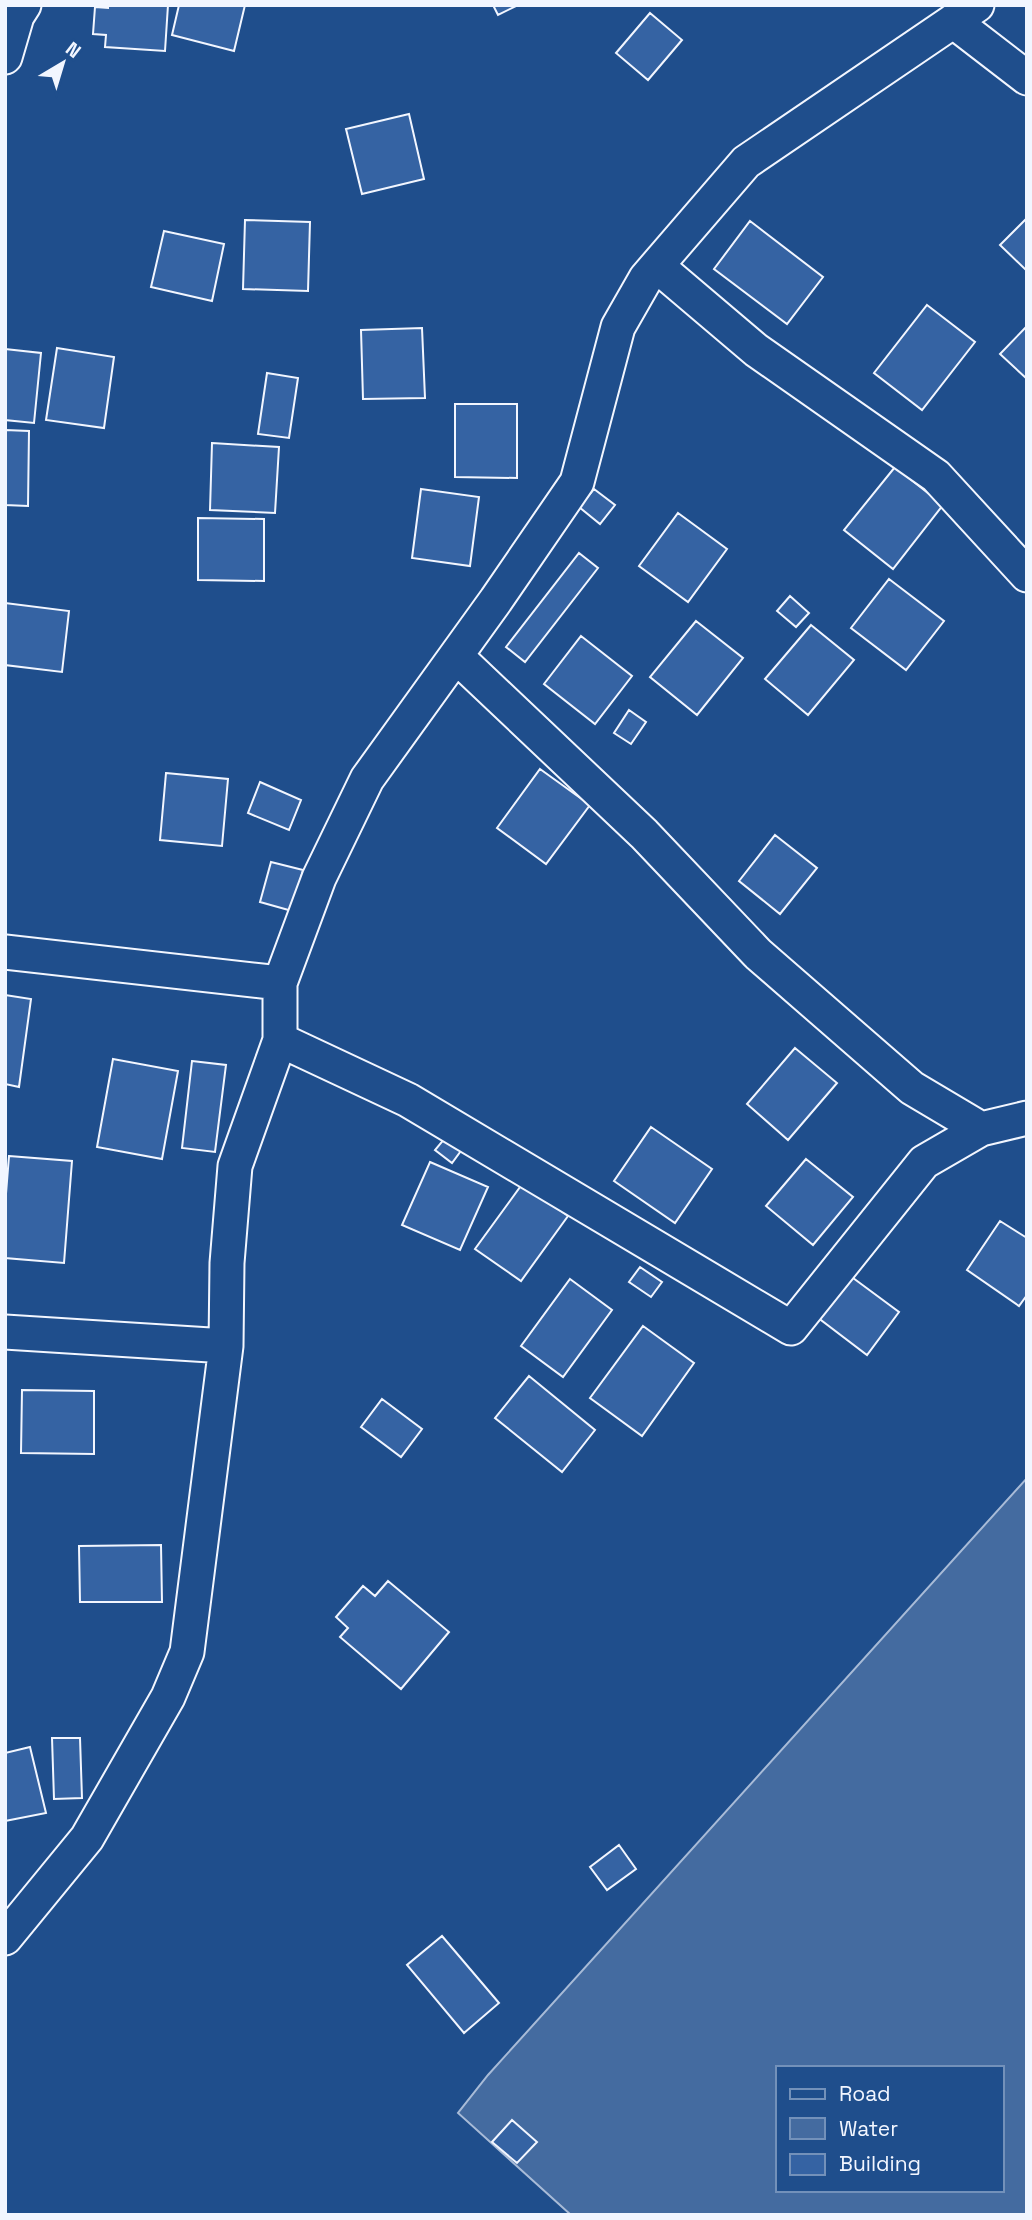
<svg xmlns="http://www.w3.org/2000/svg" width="1032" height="2220" font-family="'Space Grotesk',sans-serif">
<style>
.water{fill:#446ba0;stroke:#a8bbd7;stroke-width:2;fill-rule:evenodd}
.building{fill:#3563a3;stroke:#f2f6ff;stroke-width:2}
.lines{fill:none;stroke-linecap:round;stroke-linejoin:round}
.street-casing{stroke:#f2f6ff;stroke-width:37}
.street{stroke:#1f4e8c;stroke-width:33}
</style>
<rect width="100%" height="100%" fill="#1f4e8c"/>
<path class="water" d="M1027,1478v737h-456l-113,-102 30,-38zM778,2068h224v122h-224z"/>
<path class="building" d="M108,5h60l-3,46 -60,-4 1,-12 -13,-1 2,-27 13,1z
M179,5h66l-11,46 -62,-16z
M493,5h25l-20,10z
M650,13l32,27 -34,40 -32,-27z
M409,114l15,65 -62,15 -16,-65z
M1027,218v53l-27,-26z
M245,220l65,2 -2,69 -65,-2z
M750,221l73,56 -36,47 -73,-55z
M164,231l60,13 -12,57 -61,-14z
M927,305l48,37 -53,68 -48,-37z
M1027,326v53l-27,-25z
M422,328l3,70 -62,1 -2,-69z
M57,348l57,9 -10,71 -58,-8z
M5,349l36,4 -7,70 -29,-3z
M267,373l31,5 -9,60 -31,-4z
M455,404h62v74l-62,-1z
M5,430l24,1 -1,75 -23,-1z
M212,443l67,4 -4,66 -65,-3z
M895,467l48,38 -50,64 -49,-39z
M421,489l58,8 -9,69 -58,-8z
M594,489l21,16 -15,19 -21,-17z
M678,513l49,36 -39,53 -49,-36z
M198,518l66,1v62l-66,-1z
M579,553l19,15 -73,94 -19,-15z
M889,579l55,42 -38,49 -55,-42z
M790,596l19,17 -13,14 -19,-16z
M5,603l64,8 -7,61 -57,-7z
M696,621l47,37 -46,57 -47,-38z
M811,625l43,35 -46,55 -43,-36z
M581,636l51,40 -37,48 -51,-40z
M629,710l17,12 -15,22 -17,-11z
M540,769l50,36 -44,59 -49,-36z
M166,773l62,6 -6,67 -62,-6z
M260,782l41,18 -12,30 -41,-17z
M775,835l42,33 -37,46 -41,-33z
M271,862l32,8 -11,41 -32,-9z
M5,995l26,4 -12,88 -14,-3z
M795,1048l42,35 -49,57 -41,-36z
M113,1059l65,12 -16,88 -65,-12z
M192,1061l34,4 -11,87 -33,-4z
M651,1127l61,42 -37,54 -61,-42z
M450,1132l16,12 -14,19 -17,-13z
M9,1156l63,5 -8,102 -59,-5v-52z
M806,1159l47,38 -40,48 -47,-39z
M430,1162l58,25 -28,63 -58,-25z
M523,1183l45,33 -47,65 -46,-32z
M1000,1221l27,17v57l-8,11 -52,-36z
M640,1267l22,15 -11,15 -22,-15z
M849,1275l50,37 -32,43 -50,-38z
M570,1279l42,31 -49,67 -42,-31z
M643,1326l51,37 -52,73 -52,-38z
M529,1376l66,54 -33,42 -67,-54z
M22,1390l72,1v63l-73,-1z
M382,1399l40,30 -21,28 -40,-30z
M161,1545l1,57h-82l-1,-56z
M388,1581l61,51 -48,57 -61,-52 8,-9 -12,-11 27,-31 12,10z
M52,1738h28l2,60 -28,1z
M30,1747l16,66 -41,8v-68z
M619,1845l17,24 -29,21 -17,-23z
M442,1936l57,67 -35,30 -57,-68z
M512,2120l25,22 -20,21 -25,-21z"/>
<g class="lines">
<g class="street-casing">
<path id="street" d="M953,21l74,57
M5,57l12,-41 7,-11
M657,266l99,84 180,126 91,99
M456,656l188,178 114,120 154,134 69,41 46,-11
M5,952l275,31
M280,1040l128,60 383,228 133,-166 57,-33
M5,1332l221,14
M5,1938l82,-100 81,-141 19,-45 39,-306 1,-83 8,-97 45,-126v-57l39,-105 48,-99 129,-179 81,-118 41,-155 28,-49 100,-116 231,-157"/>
</g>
<use href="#street" class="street"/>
</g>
<rect width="1032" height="2220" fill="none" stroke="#f2f6ff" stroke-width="14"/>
<rect x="776" y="2066" width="228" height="126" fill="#1f4e8c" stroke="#7391ba" stroke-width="2"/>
<rect x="790" y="2089" width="35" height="10" fill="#1f4e8c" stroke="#7391ba" stroke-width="2"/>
<text x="839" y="2101" font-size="21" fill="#f2f6ff">Road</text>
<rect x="790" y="2118" width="35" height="21" fill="#446ba0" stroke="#7391ba" stroke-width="2"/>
<text x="839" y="2136" font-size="21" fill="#f2f6ff">Water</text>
<rect x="790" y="2154" width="35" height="21" fill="#3563a3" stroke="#7391ba" stroke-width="2"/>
<text x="839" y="2171" font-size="21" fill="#f2f6ff">Building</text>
<g transform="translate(63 63) rotate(38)" stroke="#1f4e8c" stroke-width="5" paint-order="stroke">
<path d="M0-5L12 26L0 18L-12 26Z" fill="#f2f6ff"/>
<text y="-10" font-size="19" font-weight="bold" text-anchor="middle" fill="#f2f6ff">N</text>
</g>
</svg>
